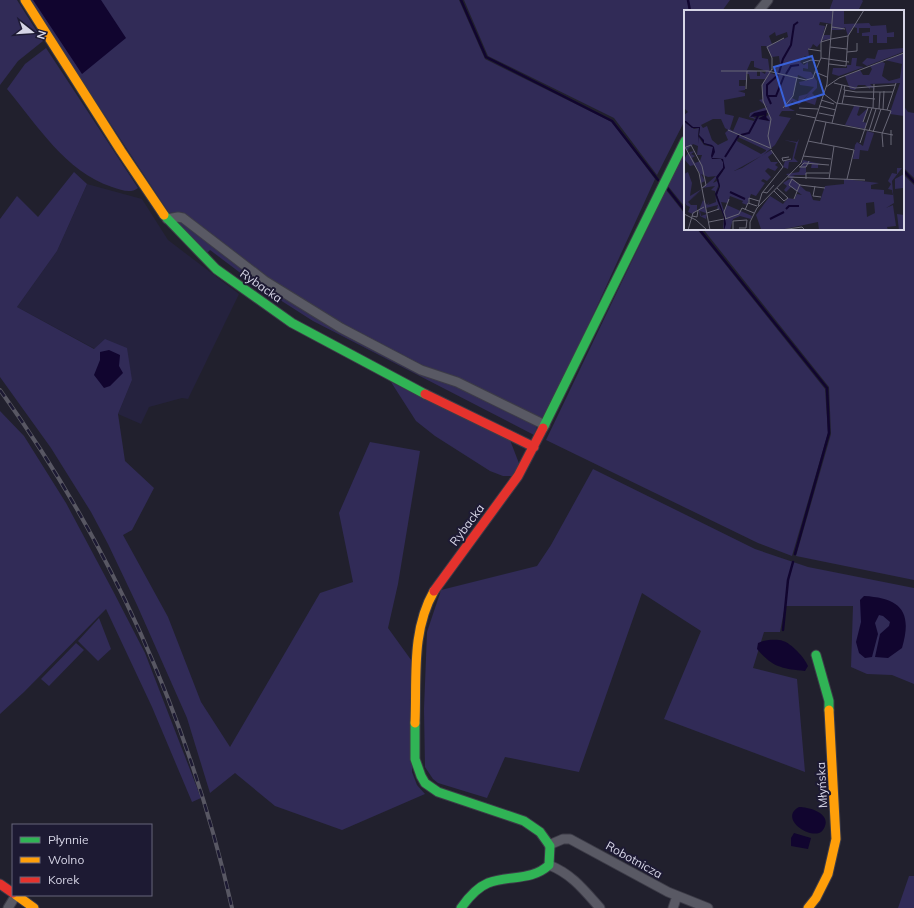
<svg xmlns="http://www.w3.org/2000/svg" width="914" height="908" font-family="Mulish,sans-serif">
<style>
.built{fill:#25223e}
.green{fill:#312b57}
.water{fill:#11052f}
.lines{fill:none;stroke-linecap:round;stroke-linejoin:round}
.stream{stroke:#11052f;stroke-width:2.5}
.street-casing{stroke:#3c3b47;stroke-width:11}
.fast-casing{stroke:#3c3b47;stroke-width:11}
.slow-casing{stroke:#3c3b47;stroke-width:11}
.jam-casing{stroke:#3c3b47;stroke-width:11}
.street{stroke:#595964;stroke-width:9}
.fast{stroke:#30b455;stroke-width:9}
.slow{stroke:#ff9f0a;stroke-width:9}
.jam{stroke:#e5322d;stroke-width:9}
.rail-casing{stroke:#585763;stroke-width:4}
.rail{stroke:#1d1a33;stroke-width:2.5;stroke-dasharray:8;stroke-linecap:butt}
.labels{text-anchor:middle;stroke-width:4;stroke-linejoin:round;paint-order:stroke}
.street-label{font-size:12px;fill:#d6d5e6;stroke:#1d1a33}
.inset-river{fill:none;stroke:#11052f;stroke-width:2}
.inset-road{fill:none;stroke:#696877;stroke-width:1}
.view{fill:#3962da;fill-opacity:0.15;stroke:#3962da;stroke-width:2}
.inset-edge{fill:none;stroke:#d6d5e6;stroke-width:2}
</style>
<rect width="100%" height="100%" fill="#21202d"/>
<path class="built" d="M87,184l55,15 26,41 71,54 -51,105 -6,-1 -33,9 -8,17 -23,-10 14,-34 -37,-31 -78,-42 40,-56z"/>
<path class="green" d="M0,0h17l26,41 -25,20 -18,24z
M29,0h430l26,59 127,63 43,57 -108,237 -8,3c-70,-31 -142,-61 -209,-99 -50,-29 -95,-66 -142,-100l-6,-8 -13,1z
M464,0h266l-8,11h-37v109l-28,55 -43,-57 -126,-62z
M833,0h29l1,1 -5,10h-29z
M46,48l92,140c-8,6 -16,2 -26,-1 -47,-16 -74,-61 -105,-98l18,-25z
M903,105l5,7 6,1v65l-11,-11z
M685,151v56l-17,-21z
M74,172l13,12 -30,67 -40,56 77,42 11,-10 22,9 5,32 -14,34 7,47 29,27 -22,42 -9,5 45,82 33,85 29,45 90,-154 33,-11 -14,-69 31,-71 50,9 -22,133 -10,44 26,36 -2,108 5,13 8,9 -83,36 -67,-24 -40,-33 -25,20 -23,-75 -50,-113 -29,-61 -17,-32 -40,-64 -51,-71v-158l17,-23 21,21z
M903,174l11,11v395l-118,-24 35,-122 -2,-47 -126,-158h200z
M666,190l19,24v15h12l128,160 3,44 -36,123 -34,-13 -212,-103z
M180,221l96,70 171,90 91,43 -4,11 -221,-114 -58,-37 -45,-34 -5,5 -27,-33z
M391,382l119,58 10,26 -6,10h-11l-13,-5 -55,-35 -19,-15z
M0,411l24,25 42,67 47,88 32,62 56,145 -9,4 -40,-95 -46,-98 -82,83 -24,22z
M593,469l162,80 53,18 106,21v96l-22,-9 -25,-1 -16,-7 2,-61h-68l-5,26h-16l-11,36 44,11 8,93 -141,-53 37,-88 -59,-38 -63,179 -74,-15 -18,41 -49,-15 -5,-4 -8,-12 -1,-58 3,-77 14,-42 96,-24 14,-21z
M99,618l12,31 -13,12 -20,-20z
M76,643l8,7 -35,36 -8,-7z
M909,876h5v32h-16z"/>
<path class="water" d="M33,0h68l25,38 -44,36z
M109,350l11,5 -1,11 4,7 -13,13 -6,2 -10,-13 6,-15v-8z
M864,596c36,2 49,15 38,52l-14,10 -13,-1 5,-23 9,-8 1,-4 -7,-6 -4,-1 -4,8 3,11 -6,23 -7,1 -6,-5 -3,-11 5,-20 -1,-22z
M763,641c6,-1 14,-2 20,0 8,2 22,17 25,25l-3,5c-23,-2 -33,-4 -48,-22l1,-6z
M799,807c10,0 31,6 26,19 -1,3 -3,6 -6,7 -14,4 -39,-16 -20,-26z
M794,833l17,5 -3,11 -17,-3v-8z"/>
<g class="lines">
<path class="stream" d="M461,0l25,57 126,64 46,59
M688,0l2,11
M903,170l11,12
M667,188l18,23
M699,229l128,159 2,45 -34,121
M783,630l5,-50 5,-18"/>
<g class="street-casing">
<path id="street" d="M759,11l9,-11
M167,219l11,-2 5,1 82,63 76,47 80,42 36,12 88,43
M549,845l14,-6h7l98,53 40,16
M549,865c23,9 35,25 51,43
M8,908l8,-13
M673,908l4,-12"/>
</g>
<g class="fast-casing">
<path id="fast" d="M164,215l52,54 76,54 133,71
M543,428l142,-287
M816,655l13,46v9
M415,723v36l6,17 4,7 13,9 86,29 16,11 10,14 -1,19c-17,16 -40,10 -61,18 -12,5 -20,15 -27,25"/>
</g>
<g class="slow-casing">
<path id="slow" d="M25,0l96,151 43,64
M415,723c2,-45 -4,-92 19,-132
M16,895l18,13
M808,908l8,-10 12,-24 8,-35 -7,-129"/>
</g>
<g class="jam-casing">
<path id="jam" d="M425,394l109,53
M434,591l84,-115 25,-48
M0,884l13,9"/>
</g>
<use href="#street" class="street"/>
<use href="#fast" class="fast"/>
<use href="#slow" class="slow"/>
<use href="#jam" class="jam"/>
<g class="rail-casing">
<path id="rail" d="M0,390c112,156 190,331 232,518"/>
</g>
<use href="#rail" class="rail"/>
</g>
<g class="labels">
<g class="street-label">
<text transform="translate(261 286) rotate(35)" y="4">Rybacka</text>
<text transform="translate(467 525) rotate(-53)" y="4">Rybacka</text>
<text transform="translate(822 785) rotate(-93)" y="4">Młyńska</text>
<text transform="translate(634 860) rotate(29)" y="4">Robotnicza</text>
</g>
</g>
<g transform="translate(684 10)">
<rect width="220" height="220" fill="#21202d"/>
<path d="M0,0h160v14l25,-1 2,3 15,-1 1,8 7,-1v5h-7v6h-10v-8h-4v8h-4v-7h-7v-3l8,-1v-4h-11v5h-2v-5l-4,-1 -5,9 -3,-9 -3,3h-10v-6l-12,-2 -1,3 6,1 -2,9h7v4l-7,1 -6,7 -4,-3 -2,4 -3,1 1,7h-4l-5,6 4,3 4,-3v7l-5,-1v3l8,1 6,9v7l-5,5 5,5 -2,7 -12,-4 8,-10 -12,14 -7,-4 -3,7 6,3h-13l-2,3 -1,2 12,2 1,-2 -17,29 -12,10 -29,16 8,-3 29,-18 2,3 -5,4 3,5h7l-3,3 3,2 -3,4 -7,-3 -3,3 6,6 -4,4 -4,-2 -2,2 4,2 -9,13 -5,-2 -4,11 -5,-2 1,-2 -13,-5 -2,7 -7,-1 3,9 3,-6 25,11 -1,3 -11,-3 -7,3 -3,11h-6l1,-11 -8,-24 3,-9 -2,-8 5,-7v-12l-11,-1 2,-11 -10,-4 -5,-8 1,-8 -6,1 -10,-7v-6l4,-3 -4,-4zM91,22l1,4 11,-4 1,5 -16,7 -3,-8zM77,36h5l6,11 7,-1 1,8 -6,7h3v4l-7,-2 -2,-14 -6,-1zM67,51h3v6l12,4 -1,3 -5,-3v5h-3v-5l-10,-1zM62,64h3l1,5h15l-3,6 1,14 -4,1 8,7 -17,6 -1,4 6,2 -1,2 -15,-4 -6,14 -3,-2 4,-13 -9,-2 -1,-14 21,-4v-3l-7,-2 7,-1v-4h-6v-6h7zM114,65l11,5 -10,2 1,3 14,2 -7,7 -8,2 -1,5 -6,-3zM81,101l4,3 -3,3 3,4 -11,-3 8,-3 -11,3 -4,-3zM29,109h8l4,9 3,2 -3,3 3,7 -10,5 -6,-5 -5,-14 -4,2 -2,-3zM54,127l28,13v1l-5,3 -24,-13zM219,38v4l-36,14 -5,-3 5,-5 8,1 3,-9zM220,43v63l-14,-2 -3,7 13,-38 -30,1 5,5 -5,-2v2l-5,-4h-7l-3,5 -5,-1 -5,-13 15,-6 3,5h6l3,-6 -2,-3 12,-4 3,1 -3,13 7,5 11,-3 2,-14 -17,-4zM168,48h5l-1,8 8,1 -25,9 -7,-2 1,-6h14v-3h4zM170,96h6l-3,9 2,1 9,-8 -5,14 4,1 -2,6 -20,-4zM0,112l10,7 5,-1 -1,8 6,9 9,2 -1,12h9l2,3v6l-10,15 4,-2 2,3 -4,10 1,4 7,17 2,5v4l-2,6 1,-12 -3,-8 -4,-1 1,-4 -12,3v5l-6,-2 1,5 6,-2 -1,5 -6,-3 -1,-6 4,-10 4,5 2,-3 -1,3 8,-3 -1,-11 -4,-1 4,-4 -13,2 14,-12 -8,1 -7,-3 4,7 -4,2 -1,-10 -6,-8 -4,1 -6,-7 4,-6 3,3 -3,-6 -4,-1v-3l2,2v-1l-2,-3zM9,134l5,2 -1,9h5l-2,6 -5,2 -3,-5 3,-2 -4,-2 4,-3 -6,1 -1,-3zM183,121l7,2 -6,18 -8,-1 -1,9h-6l2,-14 2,-3 6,4zM115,129l-5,19 4,4h-9l-1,7 -5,-2 2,-6 7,-1 4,-17 -12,-3 13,2zM119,150l18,4h-3v4h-7l1,-5 -6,3v9h-15l4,1 -3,2 14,13 4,1 3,8 7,1 5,-15 19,-2v-5l35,4 -8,2v4l13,1v4l9,1 -1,-5 -4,-1 3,-5 -3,-3 4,-8 5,1v-6h5l-10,13 2,22 -8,5 7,-3 3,21 -9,1 1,3h-69l-1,-8 -38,8 -19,-1 -5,-14 14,-19 13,8 5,-6 6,1 3,-5 5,1 -11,-8 -5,5 -2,-2 3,-4 -4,-3 8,-5 -5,-4 13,-2zM190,192l1,11 -8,4 -1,-14zM4,162l4,11 -2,13 12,-7 -18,16v-31zM220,164l-1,14 -8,1v-10zM18,180l-14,12 3,3h6v5l-4,4 -5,-2 2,-5 -4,-2 -2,7 2,-9zM213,204l7,1v15h-5z" fill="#312b57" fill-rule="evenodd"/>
<path d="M83,100l-1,7 4,4 -12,-2 7,-4 -15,2 4,-4zM0,111h2l7,6h7l-1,8 5,5v3l8,2 2,2 1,5 -3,6 11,1 2,9 -7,10 2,8 -3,9 8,23 1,6 -2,6v-13l-9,-23 4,-7 -3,-10 7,-9v-6l-2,-3h-9l-1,-3 2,-9 -9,-3 -5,-8 -1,8 1,-16h-7z" fill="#11052f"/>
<path class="inset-river" d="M95,63l4,-14 8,-14 3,-20 4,-3M102,64l5,-8 8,-1M84,86h8l8,-20M87,94l-4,-9v-10l11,-10M57,125l8,-2 9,-17M41,147l14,-22M46,182l15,7M102,199l3,-3h10M86,209l14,-7"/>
<path class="inset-road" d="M148,17l13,2M147,29l17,-3 16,-26M137,32l6,-18M146,37l17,2M124,39l13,2M163,42l10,-1v-8M137,48v-16l10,-3M119,53l8,-3 9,1M145,54l17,2M162,56l2,-30M88,60v-12l-5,-11 17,-9M37,61h47l38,9 7,-2 2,-6 12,5M131,62l6,-14 28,4M150,73l21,5 40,-3M161,75l-1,5 12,2h37M142,77l13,-9 65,-25M62,79l1,-18M140,84l12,9 51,7M160,86l31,3M137,90l13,4M158,94l3,-14M135,96l17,4M99,98l10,-12 4,-19M115,98l19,1M189,98l1,-24M195,99l1,-17M199,99l1,-18M203,100l9,-27M135,103l15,3M112,104l20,4M131,110l78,15M179,112l5,-14M148,113l10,-38M44,120l42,18M207,120v15M185,121l7,-22M189,122l8,-23M198,124l9,-23 -4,-1M198,124l1,13M124,131l46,9 -7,29M137,133l5,-21M176,133l12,-35M0,135l15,28 11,57M2,137l5,-2 11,21 4,19 -4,3M87,139l-3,-13 3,-17 -8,-18 -1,-16 10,-16M119,146l28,3M105,147l-7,1 1,3 8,-2M115,157h7l3,-6M116,157l4,-4 25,2M104,167l77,3M108,169l8,6 25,3M108,169l-3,6 8,6M122,169v-6h23M145,169l5,-33M131,176l-2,10 8,1M93,178l11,10M90,181l10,10 4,-3M79,182l4,1 7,-8M110,189l6,-15M65,193v-5l10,3M74,196l4,-13 21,-26 -12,-17M61,200l3,-7 9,3M23,203l12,-4M0,204l12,6 11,10M8,206l5,1 1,-7M41,209l14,-5 3,-6 12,5M42,209l-2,-7 5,-13M25,212l15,-3M4,220l5,-17 11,-6M49,220v-9l14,-1 -1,8h-7M66,220v-8l7,-14 44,-45 26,-79 6,-74M97,220l21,-3 3,3"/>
<path class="view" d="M128,46l12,38 -38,12 -12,-39z"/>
<rect width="220" height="220" class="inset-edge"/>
</g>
<rect x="12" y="824" width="140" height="72" fill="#1d1a33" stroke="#67657b"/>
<rect x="20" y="837" width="20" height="6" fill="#30b455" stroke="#67657b"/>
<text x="48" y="844" font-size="12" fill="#d6d5e6">Płynnie</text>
<rect x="20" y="857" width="20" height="6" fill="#ff9f0a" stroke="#67657b"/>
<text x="48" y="864" font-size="12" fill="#d6d5e6">Wolno</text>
<rect x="20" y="877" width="20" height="6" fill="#e5322d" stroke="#67657b"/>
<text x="48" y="884" font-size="12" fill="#d6d5e6">Korek</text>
<g transform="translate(32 32) rotate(107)" stroke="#1d1a33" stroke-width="3" paint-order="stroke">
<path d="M0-3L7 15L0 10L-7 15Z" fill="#d6d5e6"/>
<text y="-6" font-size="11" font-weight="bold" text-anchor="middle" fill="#d6d5e6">N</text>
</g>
</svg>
